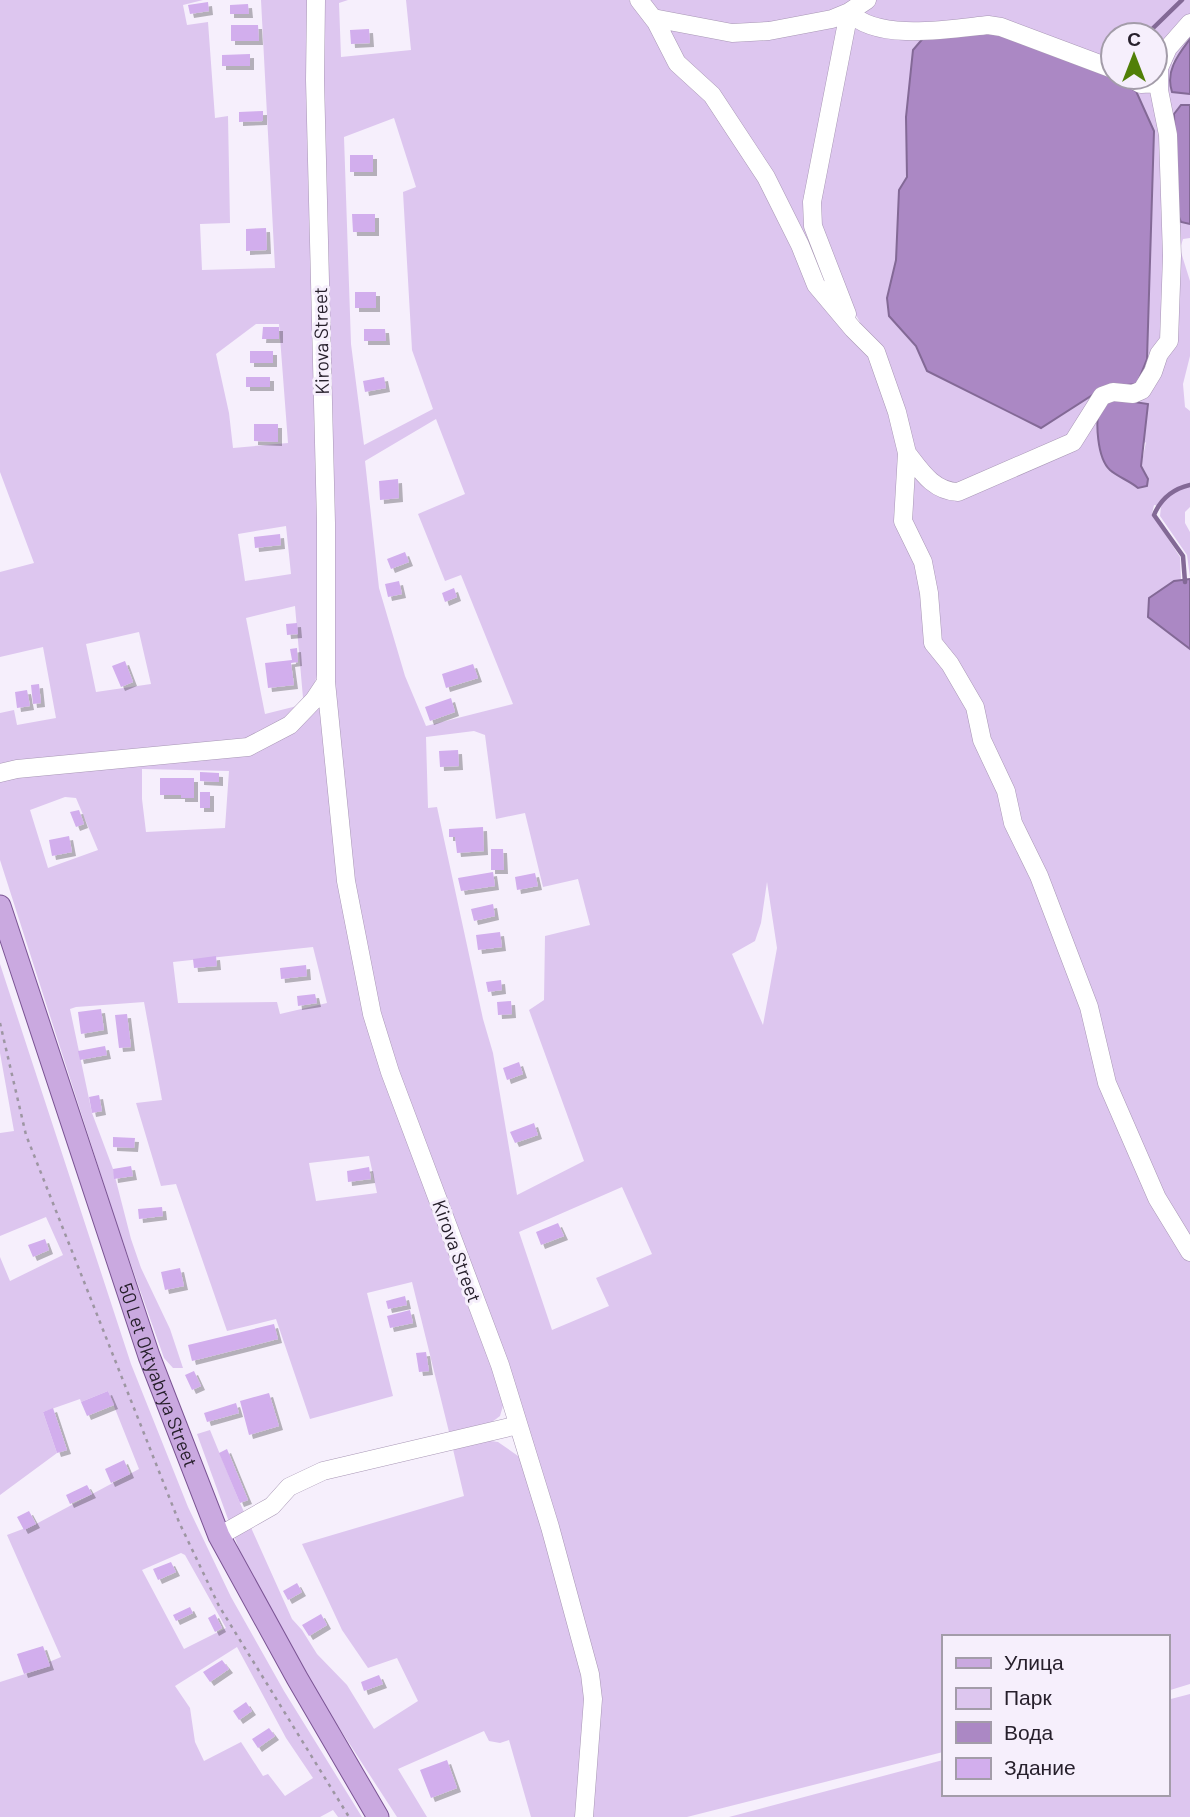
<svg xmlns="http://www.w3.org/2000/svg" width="1190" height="1817" font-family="Barlow,sans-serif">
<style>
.green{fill:#ddc6ef;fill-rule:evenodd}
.water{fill:#ab88c4;stroke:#836996;stroke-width:2}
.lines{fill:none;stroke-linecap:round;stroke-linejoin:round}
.stream{stroke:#836996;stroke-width:4.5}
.building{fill:#d2aeed;filter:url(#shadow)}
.minor-casing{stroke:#a897b5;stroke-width:19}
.major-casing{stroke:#7a5493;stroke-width:23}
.path{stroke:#9d96a2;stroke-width:2.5;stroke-dasharray:3.5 5;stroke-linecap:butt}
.minor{stroke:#fff;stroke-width:18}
.major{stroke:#caa9e0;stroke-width:21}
.labels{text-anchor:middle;stroke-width:6;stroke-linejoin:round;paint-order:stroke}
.street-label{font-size:19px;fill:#27202c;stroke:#f6effc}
</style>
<defs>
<filter id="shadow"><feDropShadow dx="4" dy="4" stdDeviation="0" flood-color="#0004"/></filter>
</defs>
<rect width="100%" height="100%" fill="#f6effc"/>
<path class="green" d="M0,0h203l-20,5 4,20 21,-3 7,96 13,-2 2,107 -30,1 2,46 73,-2 -14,-268h51l-2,80 5,255 6,127 2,173 -1,22 -9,32 -16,27 -29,20 -23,8 -119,7 -87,9 -39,8v-55l14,-3 3,15 39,-7 -13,-71 -43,10v-85l34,-9 -34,-91zM256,324h23l9,119 -55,5 -4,-35 -13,-59zM286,526l5,48 -46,7 -7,-47zM295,606l8,92 -6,8 -32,8 -19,-96zM139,632l12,52 -55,8 -10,-48z
M321,0h27l-9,3 2,54 70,-7 -5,-50h223c44,50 86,104 120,162 19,31 33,67 51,99 17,31 44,56 63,85 29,47 38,121 44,174l5,-47 46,16 -32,-16 -12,-27 -32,-97 -21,-25 -17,-30 -27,-65 -1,-24 42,-194 18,-11h314v39l-18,24v29l18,2v11h-9l-7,9 7,108 9,2v14l-7,1 -3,10 10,32v75l-7,28 2,23 5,4v96l-5,5v11l5,9v45l-3,-22 -27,-39 1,-10 -7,-1 -2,9 28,43 1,23 -7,1 -26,36 42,32v1035l-23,7v-54h-224v115l-256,65h-100l11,-124 -202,-623 -27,-99 -18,-89 -20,-184zM1113,35h42v42h-42zM913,51l192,336 -64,41 -114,-57 -11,-25 -27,-30 -2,-18 9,-38 3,-70 8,-13 -1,-60zM394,118l22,69 -13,5 9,158 21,59 -69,36 -13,-101 -7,-207zM436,419l29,75 -47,20 27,67 16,-6 52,129 -87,22 -21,-50 -26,-88 -14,-127zM1146,442l-5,24 7,13 -10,9 -29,-19zM474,731l11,4 11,84 29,-6 18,74 35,-8 12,46 -45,11 -1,64 -15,10 55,151 -67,34 -24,-142 -10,-34 -46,-212 -9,1 -2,-71zM767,882l10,66 -14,77 -31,-71 23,-13 6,-18zM622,1187l30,67 -56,24 13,28 -57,24 -33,-98z
M644,0h213l-14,10 -110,19 -78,-17z
M843,18l-35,188 26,85 -12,-6 -34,-76 -107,-147 -23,-38 76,12z
M325,701l20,206 160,492 -5,17 -8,6 -42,14 -38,-154 -45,11 26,103 -83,23 -34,-100 -49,12 -51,-147 -15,2 -25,-83 26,-3 -18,-98 -68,5 -6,2 22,104 21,56 18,70 10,29 29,61 13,39h-10l-9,-10 -47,-133 -117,-365v-79l3,-2 247,-27 27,-10 22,-16zM142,769l87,2 -4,57 -79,4 -4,-33zM65,797l11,1 22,52 -50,18 -18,-58zM313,947l14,56 -47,11 -3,-12 -99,1 -5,-41zM369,1156l8,37 -61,8 -7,-38z
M0,964l131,400 57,143 43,90 53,94 78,126h-24l-5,-7 -13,7h-320v-135l50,-16 -1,-4 12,-5 -54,-122 29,-11 103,-55 -31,-78 -27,11 -1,-3 -37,13 14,41 -57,42v-238l10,24 53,-26 -17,-38 -46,19v-103l14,-2 -14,-78zM181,1553l4,2 41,73 -42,21 -42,-79zM237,1647l49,91 27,40 -28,18 -17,-22 -5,2 -22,-34 -37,19 -9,-19 -5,-34 -15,-22z
M210,1430l30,73 52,116 10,11 15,24 30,31 27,44 44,-28 -21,-43 -29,10 -26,-38 -40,-86 162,-48 -12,-51 26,-6 20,3 23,16 10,22 57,218 -8,119h-49l-22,-77 -9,3 -11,-2 -5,-10 -86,38 29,48h-30l-74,-114 -83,-151 -43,-118z
M1190,1694v123h-461l214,-57v34h224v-94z"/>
<path class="water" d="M996,30l100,39 40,22 18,40 -7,228 -10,25 -32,3 -64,41 -114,-57 -11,-25 -27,-30 -2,-18 9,-38 3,-70 8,-13 -1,-60 7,-67 12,-14z
M1190,39v55l-18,-2c-7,-21 6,-37 18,-53z
M1181,105h9v119l-9,-2 -4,-10 -3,-98z
M1115,399l33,5 -7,62 7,13 -1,7 -9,2c-8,-7 -20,-11 -28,-18 -13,-12 -15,-49 -10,-64z
M1190,579v70l-42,-32 1,-19 25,-17z"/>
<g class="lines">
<path class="stream" d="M1146,35l36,-35
M1185,582l-2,-26 -29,-41c7,-17 19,-26 36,-30"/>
</g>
<path class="building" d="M208,2l1,9 -19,3 -2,-9z
M248,4l1,10h-19v-9z
M231,25h27l1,16h-28z
M369,29l1,14 -19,1 -1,-14z
M250,54v12h-28v-11z
M263,111v10l-24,1v-10z
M350,155h23v17h-23z
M352,214h23v18h-22z
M266,228l1,22 -21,1v-22z
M355,292h21v16h-21z
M263,327h16v12h-17z
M364,329h21l1,12h-22z
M250,351h23v12h-23z
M246,377h24v10h-24z
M384,377l2,11 -21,4 -2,-11z
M254,424h24v18l-24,-1z
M398,479l1,19 -19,2 -1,-19z
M280,534l1,11 -26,3 -1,-11z
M405,552l4,10 -18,7 -4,-10z
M399,581l3,13 -14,3 -3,-13z
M454,588l3,9 -12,5 -3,-9z
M297,623l1,11 -11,1 -1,-11z
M297,648l1,14 -7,1 3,22 -26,3 -3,-25 27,-3 -2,-11z
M125,661l8,21 -12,5 -9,-21z
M473,664l5,14 -32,10 -4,-14z
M39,684l2,19 -8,1 -2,-19z
M27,690l3,16 -13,2 -2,-16z
M451,698l4,14 -25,9 -5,-14z
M458,750l1,16 -19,1 -1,-16z
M200,772l19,1v9l-19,-1z
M160,778h34v20h-13v-3h-21z
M200,792h10v16h-10z
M79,810l5,14 -8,3 -6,-15z
M483,827l1,24 -27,2 -2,-16h-6v-8z
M69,836l3,16 -20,4 -3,-16z
M491,849h12l1,21h-13z
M493,872l2,14 -34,5 -3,-13z
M535,873l3,13 -21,4 -2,-13z
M493,904l2,12 -21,5 -3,-12z
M500,932l2,15 -24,3 -2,-15z
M216,956l1,10 -23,2 -1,-9z
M306,965l1,11 -26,3 -1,-11z
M501,980l1,10 -14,2 -2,-10z
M315,994l2,9 -19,3 -1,-10z
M511,1001l1,13 -14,1 -1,-13z
M101,1009l3,21 -23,4 -3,-22z
M127,1014l4,33 -12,1 -4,-33z
M105,1046l2,9 -27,5 -2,-9z
M519,1062l4,12 -16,6 -4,-12z
M99,1095l3,16 -10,2 -3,-16z
M534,1123l4,12 -23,8 -5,-11z
M113,1137l22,1 -1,10 -21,-1z
M131,1166l2,10 -19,3 -1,-10z
M369,1167l2,12 -23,3 -1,-11z
M162,1207l1,9 -24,3 -1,-10z
M558,1223l6,13 -23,9 -5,-13z
M45,1239l4,11 -16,7 -5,-12z
M180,1268l4,18 -19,4 -4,-18z
M405,1296l2,9 -19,4 -2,-8z
M410,1310l3,13 -23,5 -3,-12z
M274,1324l4,15 -86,22 -4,-16z
M426,1352l3,19 -10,1 -3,-19z
M194,1371l7,15 -9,4 -7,-15z
M108,1391l6,14 -27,11 -6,-14z
M269,1393l10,33 -30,9 -9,-34z
M236,1403l3,10 -32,9 -3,-9z
M53,1408l14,42 -10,3 -14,-41z
M227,1449l21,51 -8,3 -21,-50z
M124,1460l6,14 -19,9 -6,-14z
M87,1485l5,9 -22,10 -4,-9z
M29,1511l7,13 -12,6 -7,-13z
M171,1562l5,10 -18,8 -5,-11z
M297,1583l5,9 -14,8 -5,-9z
M190,1607l3,6 -17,8 -3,-6z
M215,1614l7,14 -7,4 -7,-14z
M321,1614l6,11 -18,11 -7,-11z
M43,1646l7,20 -26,8 -7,-20z
M222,1660l7,9 -19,13 -7,-10z
M379,1675l4,9 -19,7 -3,-9z
M246,1702l6,9 -13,9 -6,-9z
M269,1728l6,8 -17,12 -6,-9z
M447,1760l10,28 -26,10 -11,-28z"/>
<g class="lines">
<g class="minor-casing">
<path id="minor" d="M639,0l17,22 21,41 35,32 54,82 34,68 16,40 37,44 23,23 21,60 10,41 -4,68 20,41 6,31 4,50 17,21 25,43 7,33 24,51 7,32 26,53 50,131 18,76 50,115 33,54
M849,12c28,30 101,17 139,13l13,2 112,42
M653,18l79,15 37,-2 63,-12 17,-7 18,-12
M1128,77l13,7 18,-1
M847,314l-34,-88 -1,-24 37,-190
M907,453c14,18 26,38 51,39l115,-50 29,-46 11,-4 20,2 9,-4 11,-18 6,-18 10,-13 3,-85 -4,-121 -9,-45v-22l9,-20 22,-25
M326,682l20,199 26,133 18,58 110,293 50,162 40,147 3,25 -9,118
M0,773l17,-4 231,-22 42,-22 24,-25 12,-18v-159l-11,-443 1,-80
M219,1536l53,-30 17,-19 34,-16 195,-46"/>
</g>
<g class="major-casing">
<g id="major">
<path id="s1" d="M0,906l149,450 70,180 78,142 81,139"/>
</g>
</g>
<path class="path" d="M0,1023l26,112 153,387 40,84 130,211"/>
<use href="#minor" class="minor"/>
<use href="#major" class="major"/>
</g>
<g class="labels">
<g class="street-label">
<text transform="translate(321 341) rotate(-91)" y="7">Kirova Street</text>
<text transform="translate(457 1251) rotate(70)" y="7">Kirova Street</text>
<text dy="7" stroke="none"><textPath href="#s1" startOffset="495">50 Let Oktyabrya Street</textPath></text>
</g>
</g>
<rect x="942" y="1635" width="228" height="161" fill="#f6effc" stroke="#a39ca9" stroke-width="2"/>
<rect x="956" y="1658" width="35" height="10" fill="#caa9e0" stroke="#a39ca9" stroke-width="2"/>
<text x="1004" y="1670" font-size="21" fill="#27202c">Улица</text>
<rect x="956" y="1688" width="35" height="21" fill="#ddc6ef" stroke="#a39ca9" stroke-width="2"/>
<text x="1004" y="1705" font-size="21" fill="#27202c">Парк</text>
<rect x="956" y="1722" width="35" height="21" fill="#ab88c4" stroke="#a39ca9" stroke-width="2"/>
<text x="1004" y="1740" font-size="21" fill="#27202c">Вода</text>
<rect x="956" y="1758" width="35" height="21" fill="#d2aeed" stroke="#a39ca9" stroke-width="2"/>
<text x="1004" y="1775" font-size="21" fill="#27202c">Здание</text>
<g transform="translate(1134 56)"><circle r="33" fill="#f6effc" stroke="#a39ca9" stroke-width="2"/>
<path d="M0-5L12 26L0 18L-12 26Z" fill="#517f08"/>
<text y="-10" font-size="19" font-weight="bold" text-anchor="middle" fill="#27202c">С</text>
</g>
</svg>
